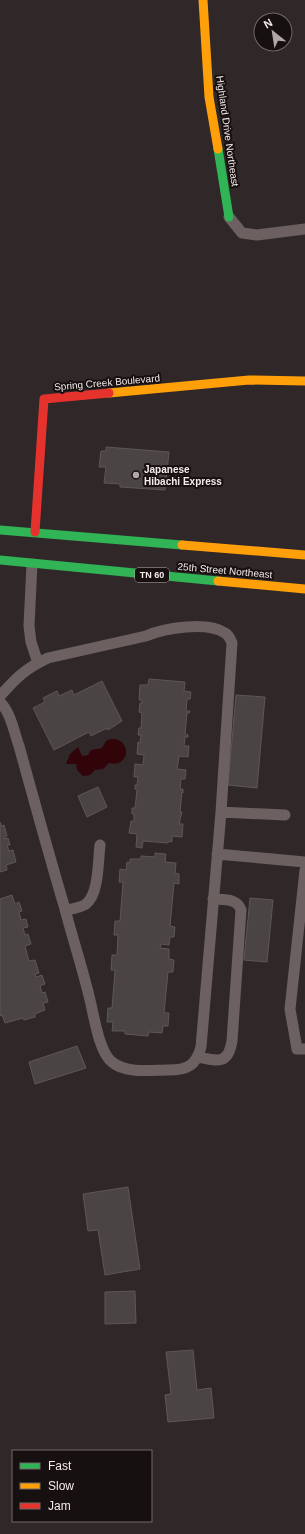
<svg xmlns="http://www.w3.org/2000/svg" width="305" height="1534" font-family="Arial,sans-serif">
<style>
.water{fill:#310409}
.building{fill:#4a4444;stroke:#5e5757}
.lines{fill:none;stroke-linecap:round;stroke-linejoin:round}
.lane{stroke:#6c6061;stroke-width:11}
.fast{stroke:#30b455;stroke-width:9}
.slow{stroke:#ff9f0a;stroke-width:9}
.jam{stroke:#e5322d;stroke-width:9}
.poi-dot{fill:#b1a7a7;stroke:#171010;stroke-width:1.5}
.labels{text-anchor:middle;stroke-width:4;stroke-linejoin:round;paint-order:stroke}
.shield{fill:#171010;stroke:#b3a9a9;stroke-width:1}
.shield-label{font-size:9px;font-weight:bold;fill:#f6ebeb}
.street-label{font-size:10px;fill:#f6ebeb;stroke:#171010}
.poi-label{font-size:10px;font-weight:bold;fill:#f6ebeb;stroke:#171010;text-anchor:start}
</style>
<rect width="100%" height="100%" fill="#302828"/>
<path class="water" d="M111,739c10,-1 16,6 15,16 -4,8 -9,10 -17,8l-6,6 -8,1 -5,5 -7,1 -6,-6 -1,-6h-10l4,-10 8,-7 4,9 6,-1 3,-5 11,-2 4,-7z"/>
<path class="building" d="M106,447l63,5 -4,38 -45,-3v-3l-16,-1 2,-16h-7l2,-16h5z
M149,679l36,3 -1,9 7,1 -1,7h-3l-1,12h4l-1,2h-2l-2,21 3,1v2h-3l-1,9h5l-1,11 -9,-1 -2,13 9,1 -1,9h-4l-1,10h3v4l-1,-1 -2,20h2l-3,12h4l-1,13 -10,-1v6l-3,-1 -1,2 -25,-2 -1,7 -6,-1 1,-13 -8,-1 2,-12h3v-7h-2v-6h3l2,-18 -2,-1v-4h2l1,-8h-4l1,-13 8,1 1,-10 -7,-1 1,-12 2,1 1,-8h-3l1,-7h2l1,-15 -3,-1 1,-9h2v-3h-3l1,-15h8z
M102,681l20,40 -14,9 -1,-2 -16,8 -2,-4 -35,18 -21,-42 12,-6 -2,-4 14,-7 2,5 13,-6 2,5z
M236,695l29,2 -8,91 -29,-3z
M98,787l9,20 -20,10 -9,-21z
M0,822l1,4 3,-1 3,11 -3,1v2l4,-1 2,7h-3l2,6 4,-1 3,12 -10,3 1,5 -7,2z
M155,853l11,1 -1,8 11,1 -1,10 4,1v10l-5,-1 -4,43 5,1 -1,10h-4l-1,8 -8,-1 -1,4 9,1v10l5,1 -1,12h-5l-4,41h5l-1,13h-5l-1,7 -13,-1 -1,4 -23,-2v-3h-13l1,-9h-6l1,-14h4l3,-38h-4l1,-15h5l1,-20h-4l1,-14h5l3,-39h-4l1,-13 6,1 1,-8 3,1v-4h11v-3l14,1z
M12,895l3,9 4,-2 3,9 -3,1 2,8 5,-1 2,8 -5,1 2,7 3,-1 3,10 -6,2 4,15 6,-1 4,13 -4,1 1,3 6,-2 3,9 -5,2 2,7 3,-1 3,10 -5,1 2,7 -10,4v3l-11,3 -1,-2 -18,5 -3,-8 -2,1v-117z
M250,898l23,2 -6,62 -23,-2z
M77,1046l9,22 -51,16 -6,-22z
M128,1187l12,82 -35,6 -7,-45 -10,1 -5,-37z
M135,1291l1,32 -31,1v-32z
M193,1350l4,40 14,-2 3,30 -46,4 -3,-27 6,-1 -5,-42z"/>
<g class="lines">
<path class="lane" d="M229,217l13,16 15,2 48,-6
M32,564l-3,62 2,16 7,21
M0,696c16,-18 26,-28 48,-38l98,-22c19,-8 61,-15 79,-3 4,2 5,6 7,10l-11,169 -20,235c-5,19 -14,23 -33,23 -17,0 -42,4 -56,-8 -13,-10 -18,-46 -22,-62 -7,-30 -17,-60 -25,-91 -16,-54 -31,-109 -46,-163 -5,-14 -8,-33 -19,-44
M221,812l64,3
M217,854l88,8
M305,870l-15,139 7,40h8
M65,910c6,-1 16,-2 21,-6 13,-10 12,-43 14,-59
M198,1057c20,4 30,8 34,-16l9,-131c-4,-12 -17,-10 -28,-11"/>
<path class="fast" d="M218,149l11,68
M0,530l182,15
M0,560l218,21"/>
<path class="slow" d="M203,0l6,97 9,52
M109,393l140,-13 56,1
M182,545l123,10
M218,581l87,8"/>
<path class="jam" d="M35,532l9,-133 65,-6"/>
</g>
<circle class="poi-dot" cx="136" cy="475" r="4"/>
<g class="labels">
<rect class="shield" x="135" y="568" width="34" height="14" rx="3"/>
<g class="shield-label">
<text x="152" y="578">TN 60</text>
</g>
<g class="street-label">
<text transform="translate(228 131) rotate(82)" y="4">Highland Drive Northeast</text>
<text transform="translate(107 382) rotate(-5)" y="4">Spring Creek Boulevard</text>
<text transform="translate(225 570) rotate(5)" y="4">25th Street Northeast</text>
</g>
<g class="poi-label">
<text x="144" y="473">Japanese<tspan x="144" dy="12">Hibachi Express</tspan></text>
</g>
</g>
<rect x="12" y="1450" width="140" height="72" fill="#171010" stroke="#706868"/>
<rect x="20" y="1463" width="20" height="6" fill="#30b455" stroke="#706868"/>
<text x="48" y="1470" font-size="12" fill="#f6ebeb">Fast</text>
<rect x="20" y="1483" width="20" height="6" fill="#ff9f0a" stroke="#706868"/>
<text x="48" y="1490" font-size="12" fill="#f6ebeb">Slow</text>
<rect x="20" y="1503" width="20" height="6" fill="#e5322d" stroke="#706868"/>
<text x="48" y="1510" font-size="12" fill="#f6ebeb">Jam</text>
<g transform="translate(273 32) rotate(330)"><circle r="19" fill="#171010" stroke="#706868"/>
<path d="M0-3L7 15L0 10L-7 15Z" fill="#b1a7a7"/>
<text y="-6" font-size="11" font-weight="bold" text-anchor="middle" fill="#f6ebeb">N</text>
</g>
</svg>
